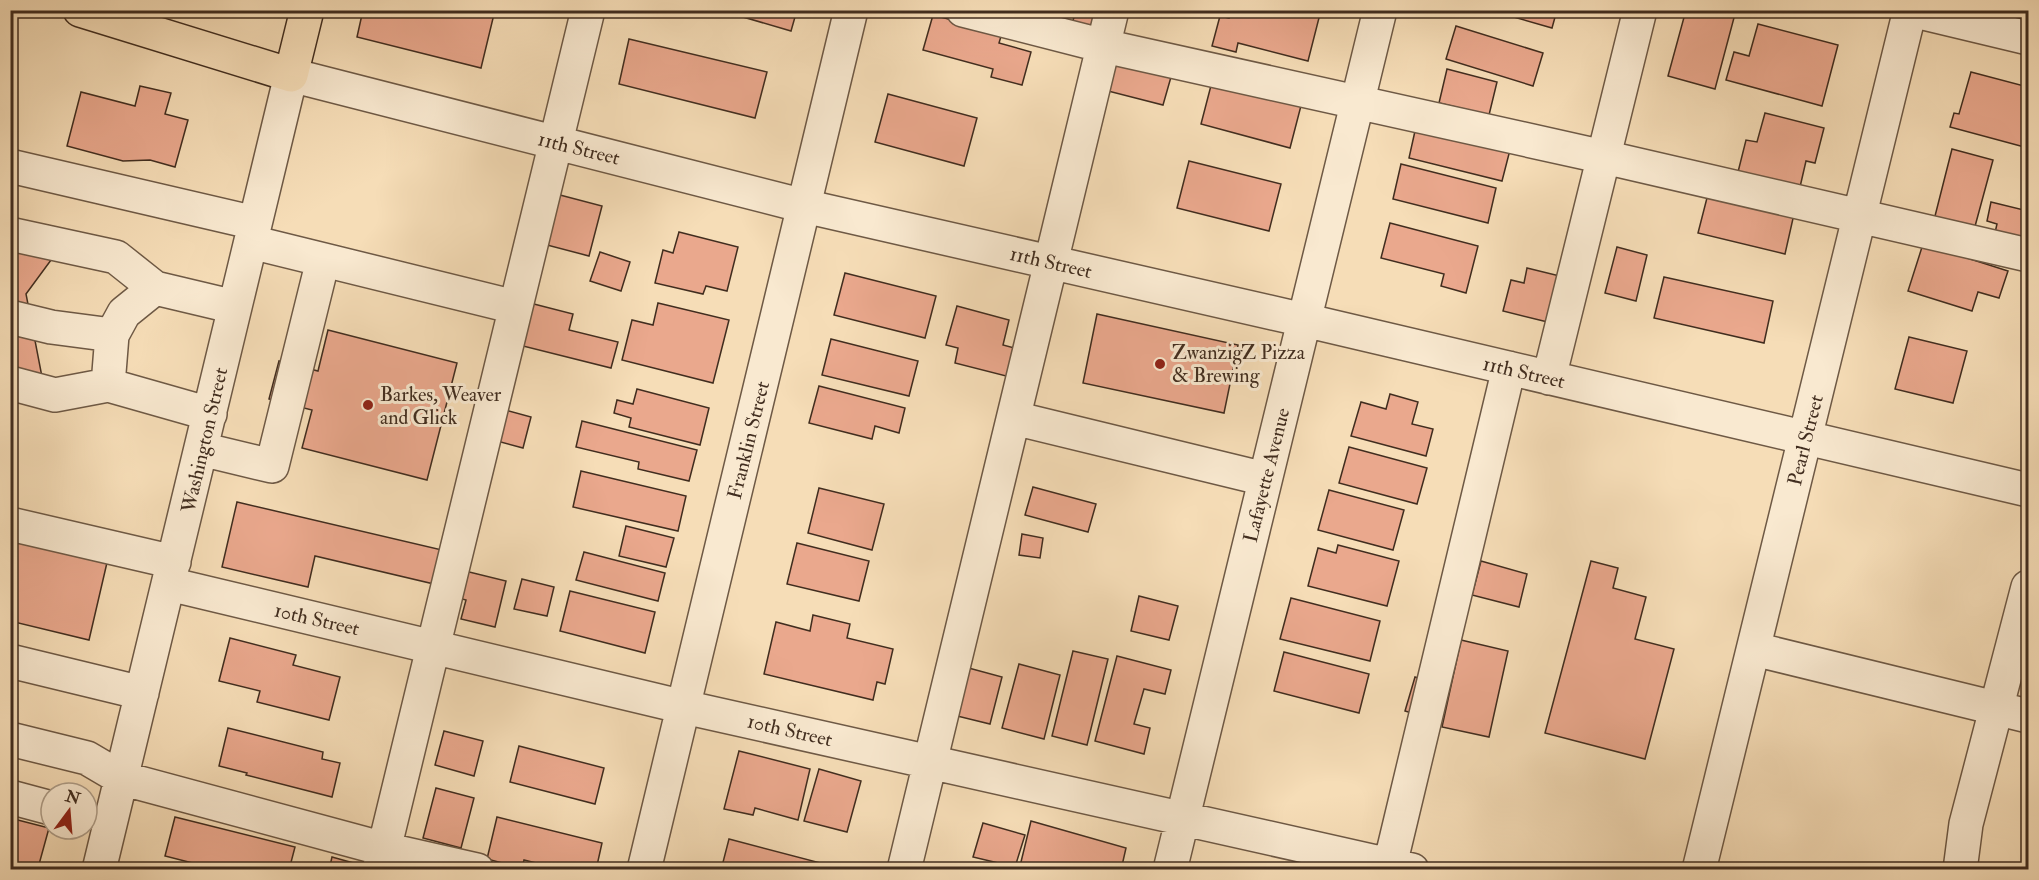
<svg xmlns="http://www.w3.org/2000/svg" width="2039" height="880" font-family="'IM FELL Double Pica',serif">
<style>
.building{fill:#eaa88d;stroke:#412d1f;stroke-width:1.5}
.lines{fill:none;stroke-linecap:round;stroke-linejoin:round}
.minor-casing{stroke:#6e5945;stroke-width:36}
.major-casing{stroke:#412d1f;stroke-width:36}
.minor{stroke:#f9e9d0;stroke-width:33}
.major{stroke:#f6ddb7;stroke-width:33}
.poi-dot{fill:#8f2418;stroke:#f9e9d0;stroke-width:2}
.labels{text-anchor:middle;stroke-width:6;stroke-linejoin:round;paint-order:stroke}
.street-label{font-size:20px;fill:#412d1f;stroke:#f9e9d0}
.poi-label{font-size:20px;fill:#412d1f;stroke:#f9e9d0;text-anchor:start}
</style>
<rect width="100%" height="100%" fill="#f6ddb7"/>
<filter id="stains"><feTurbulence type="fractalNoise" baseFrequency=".00333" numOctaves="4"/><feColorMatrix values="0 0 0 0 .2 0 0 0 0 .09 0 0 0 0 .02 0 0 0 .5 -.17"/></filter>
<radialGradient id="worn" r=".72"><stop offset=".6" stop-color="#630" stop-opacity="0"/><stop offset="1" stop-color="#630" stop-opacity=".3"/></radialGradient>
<path class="building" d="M363,10h132l-14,58 -124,-31z
M719,10h78l-6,21z
M1076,10h32l-5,21 -31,-7z
M1231,10h90l-13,51 -70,-18 -2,9 -24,-6 8,-30 9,2z
M1489,10h68l-5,18z
M1595,10h28l-1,7z
M1686,10h36l13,4 -20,75 -47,-13z
M933,15l69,18 -3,10 32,9 -9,33 -31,-8 2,-8 -70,-19z
M1758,24l80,21 -16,61 -96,-26 8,-28 15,4z
M1456,26l87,27 -10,33 -87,-27z
M629,39l138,33 -12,46 -136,-34z
M1118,55l55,15 -10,35 -55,-14z
M1447,69l50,13 -8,33 -50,-12z
M1971,72l57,15v61l-78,-21 4,-14 5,1z
M1214,74l89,24 -13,50 -89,-24z
M140,86l31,7 -6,21 23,6 -13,47 -25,-7 -27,1 -56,-15 14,-54 54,14z
M888,94l89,24 -13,48 -89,-24z
M1765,113l59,15 -9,35 -9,-2 -6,26 -62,-15 8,-32 11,2z
M1417,122l94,24 -9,35 -93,-23z
M1952,149l41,11 -19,70 -40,-10z
M1189,161l92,23 -12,47 -92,-23z
M1401,164l95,24 -8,35 -95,-24z
M1708,194l86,20 -9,40 -87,-21z
M560,195l42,11 -13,50 -42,-11z
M1991,202l37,9v35l-34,-9 3,-13 -10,-3z
M1390,223l88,23 -12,47 -25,-7 3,-12 -63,-16z
M679,232l59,15 -11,44 -21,-5 -3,8 -48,-11 8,-33 10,3z
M1923,244l85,27 -9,27 -21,-6 -6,19 -64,-20z
M10,246l44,10 -28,38 17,88 -33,-9z
M1617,247l30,8 -11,46 -31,-8z
M600,252l30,10 -9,29 -31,-10z
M1527,268l45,11 -12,46 -57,-14 8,-31 13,3z
M845,273l91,23 -11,42 -91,-23z
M1664,277l109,24 -9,42 -110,-25z
M530,303l43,11 -4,16 49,12 -7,26 -92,-23z
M658,303l71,17 -16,63 -91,-23 10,-40 21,5z
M957,306l52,14 -6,25 22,6 -7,28 -63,-16 3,-15 -12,-3z
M1097,314l141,31 -14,68 -141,-30z
M328,330l129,33 -30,117 -125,-32 10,-38 -43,-11 10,-38 39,10z
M1909,337l58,14 -14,52 -58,-14z
M831,339l87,22 -9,35 -87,-21z
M819,386l86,22 -6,25 -24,-7 -3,13 -63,-16z
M637,389l72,19 -9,37 -71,-18 2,-9 -17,-5 3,-13 16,4z
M1390,394l28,8 -6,22 21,5 -7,27 -75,-20 10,-34 25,7z
M505,410l26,7 -8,31 -26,-7z
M582,421l115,29 -8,31 -51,-12 1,-7 -63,-15z
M1349,447l78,21 -10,36 -78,-21z
M581,471l105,25 -8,35 -105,-24z
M1033,487l63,17 -8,28 -63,-17z
M819,488l65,16 -12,46 -64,-17z
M1329,490l75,20 -11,40 -75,-20z
M237,502l205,48 -8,34 -119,-28 -7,31 -86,-20z
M626,526l48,12 -8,29 -47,-11z
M10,531l99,23 -20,86 -79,-19z
M1022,534l21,4 -3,20 -21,-3z
M797,543l72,18 -10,40 -72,-17z
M1338,545l61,16 -12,45 -79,-20 10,-38 18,5z
M584,552l81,21 -7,28 -82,-21z
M1481,561l46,13 -8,33 -47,-12z
M1591,561l27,7 -5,20 33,9 -11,42 39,10 -29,110 -100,-26z
M457,569l49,12 -11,46 -34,-8 5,-19 -15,-4z
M522,579l32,8 -7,29 -33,-7z
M570,591l85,21 -10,41 -85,-22z
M1139,596l39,10 -9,34 -38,-9z
M1291,598l89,23 -10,40 -90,-22z
M813,615l37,9 -3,14 46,11 -8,35 -8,-2 -4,18 -109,-26 12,-52 34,9z
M230,638l66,17 -3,10 47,12 -11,43 -72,-18 3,-11 -41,-10z
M1461,640l47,11 -19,86 -47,-10z
M1073,651l35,8 -21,86 -35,-9z
M1284,652l85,22 -10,39 -85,-22z
M1117,656l54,14 -6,24 -21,-5 -10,35 16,4 -6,26 -49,-13z
M1019,664l41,11 -16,64 -42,-11z
M965,667l37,10 -12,47 -37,-9z
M1415,677l16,5 -9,34 -17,-5z
M228,728l95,24 -1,7 18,4 -8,34 -86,-22 1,-2 -28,-7z
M444,731l39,10 -9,35 -39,-11z
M519,746l85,22 -9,36 -85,-22z
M739,751l71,18 -12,51 -43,-12 -2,7 -29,-6z
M819,769l42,12 -14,51 -43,-11z
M436,788l38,10 -13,50 -38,-10z
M175,817l120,30 -6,23h-69l-55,-14z
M497,817l105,26 -6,27h-33l-39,-10 -2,8 -35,-9z
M10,818l39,10 -11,40 -28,-7z
M1031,821l95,27 -5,22h-88l-13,-4z
M983,823l42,12 -10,32 -42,-10z
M729,839l103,27v4h-111z
M332,857l36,10 -1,3h-38z"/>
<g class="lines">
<g class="minor-casing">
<path id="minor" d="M963,10l141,36 500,111 424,98
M1911,10l117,28
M10,166l245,57
M10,234l106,23 39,31 80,19
M251,242l264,65
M10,317l41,10 61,8
M1549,378l91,-368
M10,383l45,12 53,-10 102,29
M108,385l4,-50 12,-22 31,-25
M1014,418l251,61
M201,449l71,17 51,-206
M10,524l164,38
M169,584l515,123 728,163
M1754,649l274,67
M10,661l132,32
M10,739l77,19 34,20 263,71 93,21
M10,797l41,11
M1390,865l119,-497
M99,870l192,-795 513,131 500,114 724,170
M379,870l209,-860
M644,870l207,-860
M904,870l208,-860
M1170,870l210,-860
M1699,870l211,-860
M1960,870l6,-46 62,-237"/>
</g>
<g class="major-casing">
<path id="major" d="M80,10l211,65 16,-65"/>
</g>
<use href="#minor" class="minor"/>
<use href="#major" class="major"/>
</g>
<g class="poi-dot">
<circle cx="1160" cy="364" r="6"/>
<circle cx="368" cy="405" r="6"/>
</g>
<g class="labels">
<g class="street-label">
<text transform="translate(579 148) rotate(14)" y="7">11th Street</text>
<text transform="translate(1051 262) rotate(13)" y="7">11th Street</text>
<text transform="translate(1524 372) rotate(13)" y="7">11th Street</text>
<text transform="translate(204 440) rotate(-77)" y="7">Washington Street</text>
<text transform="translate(748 440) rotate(-76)" y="7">Franklin Street</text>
<text transform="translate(1805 440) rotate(-76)" y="7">Pearl Street</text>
<text transform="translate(1266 475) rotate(-76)" y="7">Lafayette Avenue</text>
<text transform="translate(317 619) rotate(13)" y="7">10th Street</text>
<text transform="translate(790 730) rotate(13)" y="7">10th Street</text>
</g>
<g class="poi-label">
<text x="1172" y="359">ZwanzigZ Pizza<tspan x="1172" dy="23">&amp; Brewing</tspan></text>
<text x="380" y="401">Barkes, Weaver<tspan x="380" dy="23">and Glick</tspan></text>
</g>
</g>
<rect width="2039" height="880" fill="none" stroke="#f6ddb7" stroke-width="36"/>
<rect x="12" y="12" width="2015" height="856" fill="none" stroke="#412d1f" stroke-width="3"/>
<rect x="18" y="18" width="2003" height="844" fill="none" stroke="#412d1f" stroke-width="1.5"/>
<g transform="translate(69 811) rotate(16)"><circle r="28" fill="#f9e9d0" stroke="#af9e89" stroke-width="1.5"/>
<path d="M0-4.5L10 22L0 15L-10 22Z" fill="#8f2418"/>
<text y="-9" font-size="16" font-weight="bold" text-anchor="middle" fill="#412d1f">N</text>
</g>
<rect width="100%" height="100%" filter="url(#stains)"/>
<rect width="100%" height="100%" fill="url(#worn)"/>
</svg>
